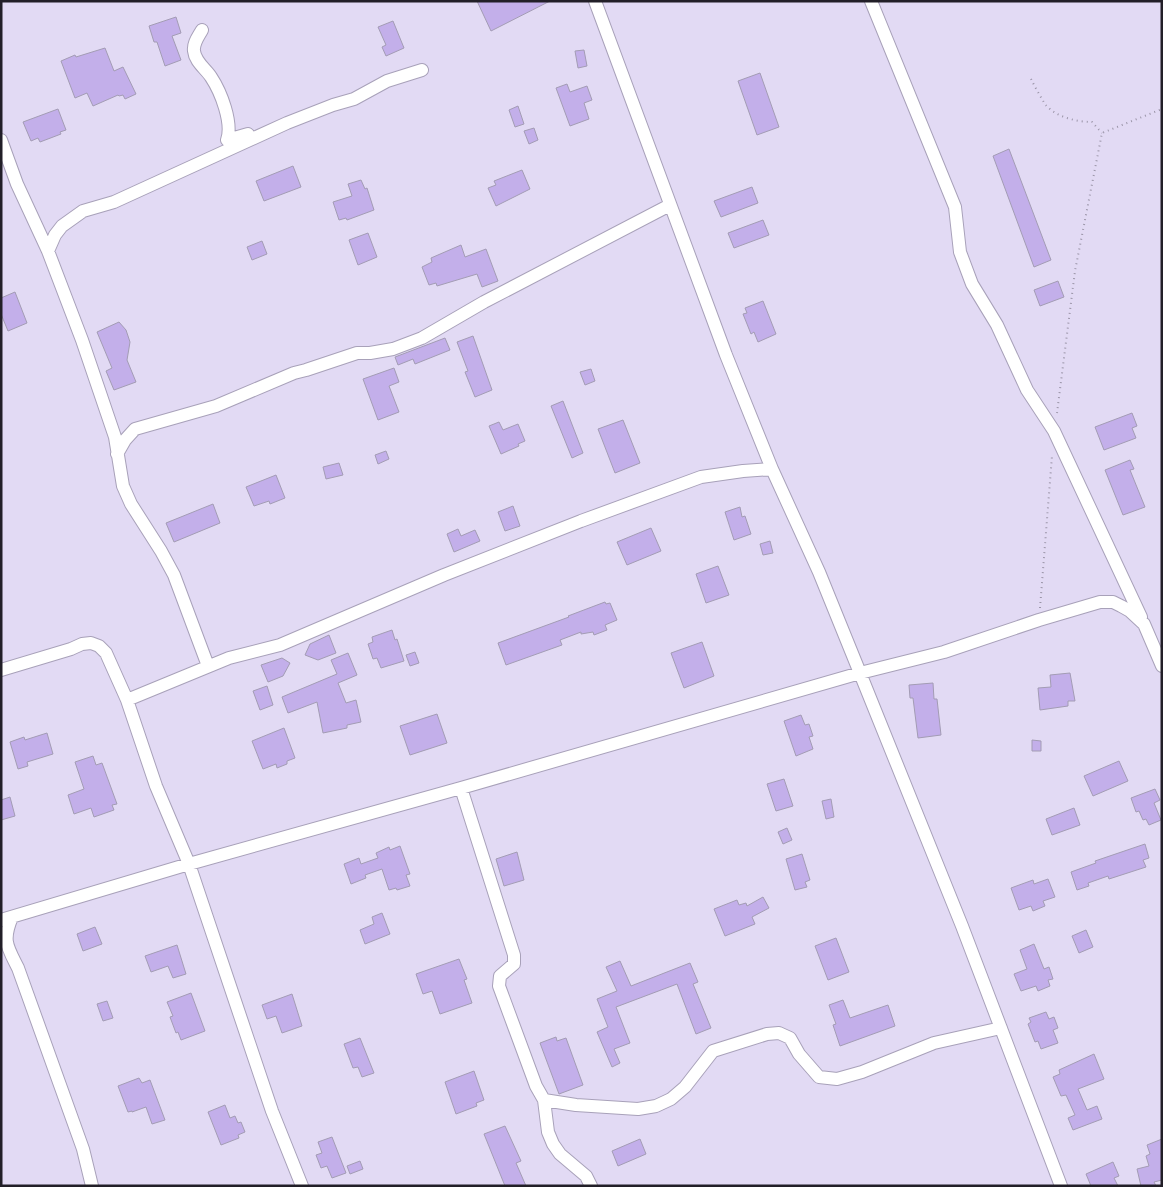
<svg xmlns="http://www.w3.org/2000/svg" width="1163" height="1187" font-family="'Space Grotesk',sans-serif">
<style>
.building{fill:#c3afea;stroke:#a39cb4}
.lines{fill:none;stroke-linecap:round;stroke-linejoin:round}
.minor-casing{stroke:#a8a1b9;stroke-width:14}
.path{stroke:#9b95a8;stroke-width:2;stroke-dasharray:1 4;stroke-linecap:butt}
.minor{stroke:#fff;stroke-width:12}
</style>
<rect width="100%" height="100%" fill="#e2daf4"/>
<path class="building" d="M477,1h73l-59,30z
M176,17l5,16 -9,3 9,24 -16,6 -8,-24h-3l-5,-16z
M393,21l11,27 -18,8 -4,-9 4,-2 -8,-18z
M105,48l9,23 9,-4 13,27 -11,5 -2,-4 -4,1 -1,-1 -25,11 -6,-13 -12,5 -14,-37 14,-6 1,2z
M584,50l3,16 -9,2 -3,-17z
M760,73l19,54 -22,8 -19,-54z
M567,84l3,8 17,-6 5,14 -8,3 5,16 -19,7 -14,-38z
M518,106l6,18 -9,3 -6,-17z
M58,109l8,21 -6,2 1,2 -21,8 -2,-4 -7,3 -8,-19z
M534,128l4,12 -9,4 -5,-13z
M1009,149l42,111 -17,7 -41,-111z
M293,166l8,21 -37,14 -8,-20z
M522,170l8,19 -34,17 -8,-18 8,-3 -2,-4z
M361,180l4,9 2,-1 7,22 -27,10 -1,-2 -7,2 -6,-18 19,-6 -4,-12z
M752,187l6,16 -37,14 -7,-16z
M763,220l6,15 -35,13 -6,-15z
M368,233l9,24 -19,8 -9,-25z
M262,241l5,13 -15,6 -5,-13z
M461,245l4,12 21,-8 12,32 -16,6 -5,-13 -40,12 -1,-3 -7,2 -7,-18 10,-5 -1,-4z
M1058,281l6,16 -24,9 -6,-16z
M15,292l12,31 -19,8 -7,-17v-16z
M763,301l13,33 -18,8 -4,-10 -3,2 -8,-20 4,-1 -2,-5z
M119,322l7,8 4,12 -3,18 9,22 -22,8 -8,-19 6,-3 -15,-36z
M473,336l19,54 -17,7 -10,-25 3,-1 -11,-29z
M445,338l5,12 -35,14 -2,-5 -15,6 -3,-8z
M394,368l5,14 -10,4 10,26 -21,8 -15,-41z
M591,369l4,12 -10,4 -5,-13z
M563,401l20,52 -11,5 -21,-52z
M1132,413l5,13 -5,2 4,10 -32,12 -9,-23z
M623,420l17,43 -25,10 -17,-44z
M499,422l4,8 15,-6 7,17 -7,3 1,2 -18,8 -12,-28z
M386,451l3,8 -11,5 -3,-9z
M1130,460l4,9 -4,1 15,37 -22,8 -18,-45z
M339,463l4,12 -17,4 -3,-12z
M276,475l9,23 -15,6 -1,-3 -15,5 -8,-19z
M213,504l7,19 -46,19 -8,-19z
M513,506l7,20 -15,5 -7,-19z
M740,507l2,10 3,-1 6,18 -17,6 -9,-28z
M651,528l10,23 -34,14 -10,-23z
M458,529l3,7 14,-6 5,11 -26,11 -7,-18z
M770,541l3,12 -10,2 -3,-11z
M718,566l11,29 -23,8 -10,-29z
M605,602l1,2 4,-1 7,17 -12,5 2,5 -13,5 -1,-3 -12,2v-2l-21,8 2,5 -56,20 -8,-22 71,-26 -1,-1z
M392,630l3,10 2,-1 7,22 -23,7 -4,-10 -4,1 -5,-15 5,-2 -1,-5z
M329,635l7,18 -18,7 -13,-5 5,-11z
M702,642l12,34 -30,12 -13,-35z
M415,652l4,11 -9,3 -4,-11z
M348,653l9,22 -19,8 8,20 10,-3 5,22 -14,3v3l-24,5 -6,-31 -29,11 -6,-16 55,-23 -6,-14z
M282,658l8,5 -7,13 -15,6 -7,-17z
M1070,673l5,28h-7v5l-28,4 -2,-22 13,-1 -1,-12z
M933,683l1,16h3l4,36 -23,3 -5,-40h-3l-1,-13z
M267,686l6,19 -13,5 -7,-19z
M437,714l10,29 -37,12 -10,-29z
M801,715l4,10 4,-1 4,12 -4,1 4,12 -17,7 -12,-35z
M284,728l11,30 -8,3v3l-10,4 -1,-4 -13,5 -11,-28z
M47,733l6,21 -26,8 1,4 -10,3 -8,-27 14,-5 1,3z
M1032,740l9,1v10h-9z
M93,756l3,9 6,-2 15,41 -5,1 2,5 -20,7 -3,-9 -17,6 -6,-19 16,-6 -9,-27z
M1119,761l9,20 -35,15 -9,-20z
M784,779l9,27 -17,5 -9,-27z
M1155,789l5,11 -6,3 7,17 -12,5 -3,-6 -3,1 -4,-9 -3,1 -5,-14z
M10,797l5,19 -14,4v-20z
M831,799l3,18 -8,2 -4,-18z
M1074,808l6,17 -28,10 -6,-16z
M787,828l5,12 -9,4 -5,-12z
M1145,844l4,14 -6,2 3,7 -37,12 -1,-3 -20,7 1,3 -12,4 -6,-18 25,-9 -1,-2z
M400,846l10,28 -4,1 4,11 -13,4 -1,-2 -7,2 -7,-21 -17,6 1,3 -15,6 -7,-20 15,-6 2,6 17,-6 -2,-5 13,-6 1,3z
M517,852l7,28 -20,6 -8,-27z
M802,854l8,26 -5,2 2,5 -12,3 -9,-31z
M1048,879l7,18 -12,4 2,5 -12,5 -2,-5 -12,4 -8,-22 22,-8 1,4z
M763,897l6,11 -17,9 3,7 -30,12 -11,-27 23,-9 2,5 7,-2 1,3z
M382,913l8,21 -25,10 -5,-14 14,-6 -2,-7z
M95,927l7,17 -19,7 -6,-17z
M1086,930l7,17 -14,6 -7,-17z
M836,938l13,34 -21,8 -13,-34z
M1034,944l10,25 5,-2 4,12 -5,1 2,6 -12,5 -2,-5 -15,5 -7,-17 13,-5 -7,-19z
M177,945l9,29 -13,4 -5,-12 -17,6 -6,-16z
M459,959l8,20 -3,1 8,23 -32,11 -8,-23 -9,3 -7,-20z
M620,961l11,25 59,-23 8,19 -5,2 18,44 -15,6 -19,-50 -61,23 14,36 -16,6 6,14 -8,4 -15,-35 11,-5 -11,-28 20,-8 -11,-24z
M191,993l14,38 -24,9 -3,-8 -2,1 -6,-16 3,-1 -6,-14z
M292,994l10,32 -20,7 -6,-17 -9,3 -5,-14z
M843,1000l7,18 38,-13 7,21 -55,20 -7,-21 3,-1 -7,-19z
M107,1001l6,17 -10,3 -6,-17z
M1046,1012l3,7 5,-2 4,11 -5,2 5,13 -17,6 -3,-8 -3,1 -7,-18 3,-2 -2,-4z
M556,1037l1,4 9,-3 17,47 -24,9 -19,-51z
M360,1038l14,35 -12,4 -4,-10 -5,1 -9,-24z
M1094,1054l10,25 -26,10 9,21 10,-4 5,13 -29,11 -5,-12 7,-3 -9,-20 -5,1 -8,-19 7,-3 -1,-4z
M474,1071l10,29 -8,3 1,3 -21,8 -11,-32z
M139,1078l3,5 8,-3 15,40 -13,4 -6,-17 -14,5v-1l-4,1 -10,-26z
M225,1105l5,13 5,-2 3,7 3,-1 4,10 -7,3 1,3 -18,7 -13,-33z
M505,1126l16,35 -5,2 10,23h-21l-21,-52z
M332,1137l14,36 -14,5 -5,-12 -6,2 -5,-13 6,-2 -4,-11z
M640,1139l6,15 -28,12 -6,-15z
M1162,1139v41l-8,2 2,4h-15l-4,-17 12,-3 -3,-10 4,-2 -3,-9z
M360,1161l3,8 -13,5 -3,-8z
M1113,1162l6,14 -5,2 4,8h-27l-5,-12z"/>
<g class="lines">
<g class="minor-casing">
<path id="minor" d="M595,1l131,354 46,114 47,103 41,101 102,253 99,260
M871,1l84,206 5,45 12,32 25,41 30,65 27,41 87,186
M202,30c-4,7 -9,13 -8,21 1,11 12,18 17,26 10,15 22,46 16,63l21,-6
M1,140l16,44 31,67 34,89 33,97 8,49 8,18 30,47 13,24 34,91
M48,251l7,-16 7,-9 21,-15 31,-9 173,-79 46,-18 21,-6 33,-18 35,-11
M117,454l8,-14 10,-11 81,-23 78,-33 12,-3 51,-17h13l23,-4 29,-11 62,-36 186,-97
M1,670l70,-21 11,-5 9,-1 8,3 7,7 21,47 29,86 33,78 83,247 30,75
M127,700l102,-42 51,-13 164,-70 137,-54 120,-44 42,-6 29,-2
M461,788l53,167v9l-14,12 -1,10 37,100 8,14 4,32 5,12 7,10 26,22 5,10
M12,917c-10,24 -5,29 6,51l65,181 9,37
M1,920l188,-56 272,-76 399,-115 84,-21 95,-32 61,-18h13l8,4 9,5 14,13 18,42
M544,1100l32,5 62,4 18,-3 15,-7 14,-12 28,-36 54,-17 12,-1 11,5 9,16 20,23 18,2 25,-7 72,-29 67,-15"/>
</g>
<path class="path" d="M1031,79c4,8 9,17 14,25 10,13 32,18 47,18l10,11
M1057,413l18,-142 27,-138 60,-24
M1040,608l12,-152"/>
<use href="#minor" class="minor"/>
</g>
<rect width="1163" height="1187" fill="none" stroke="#221f28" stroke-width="5"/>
</svg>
